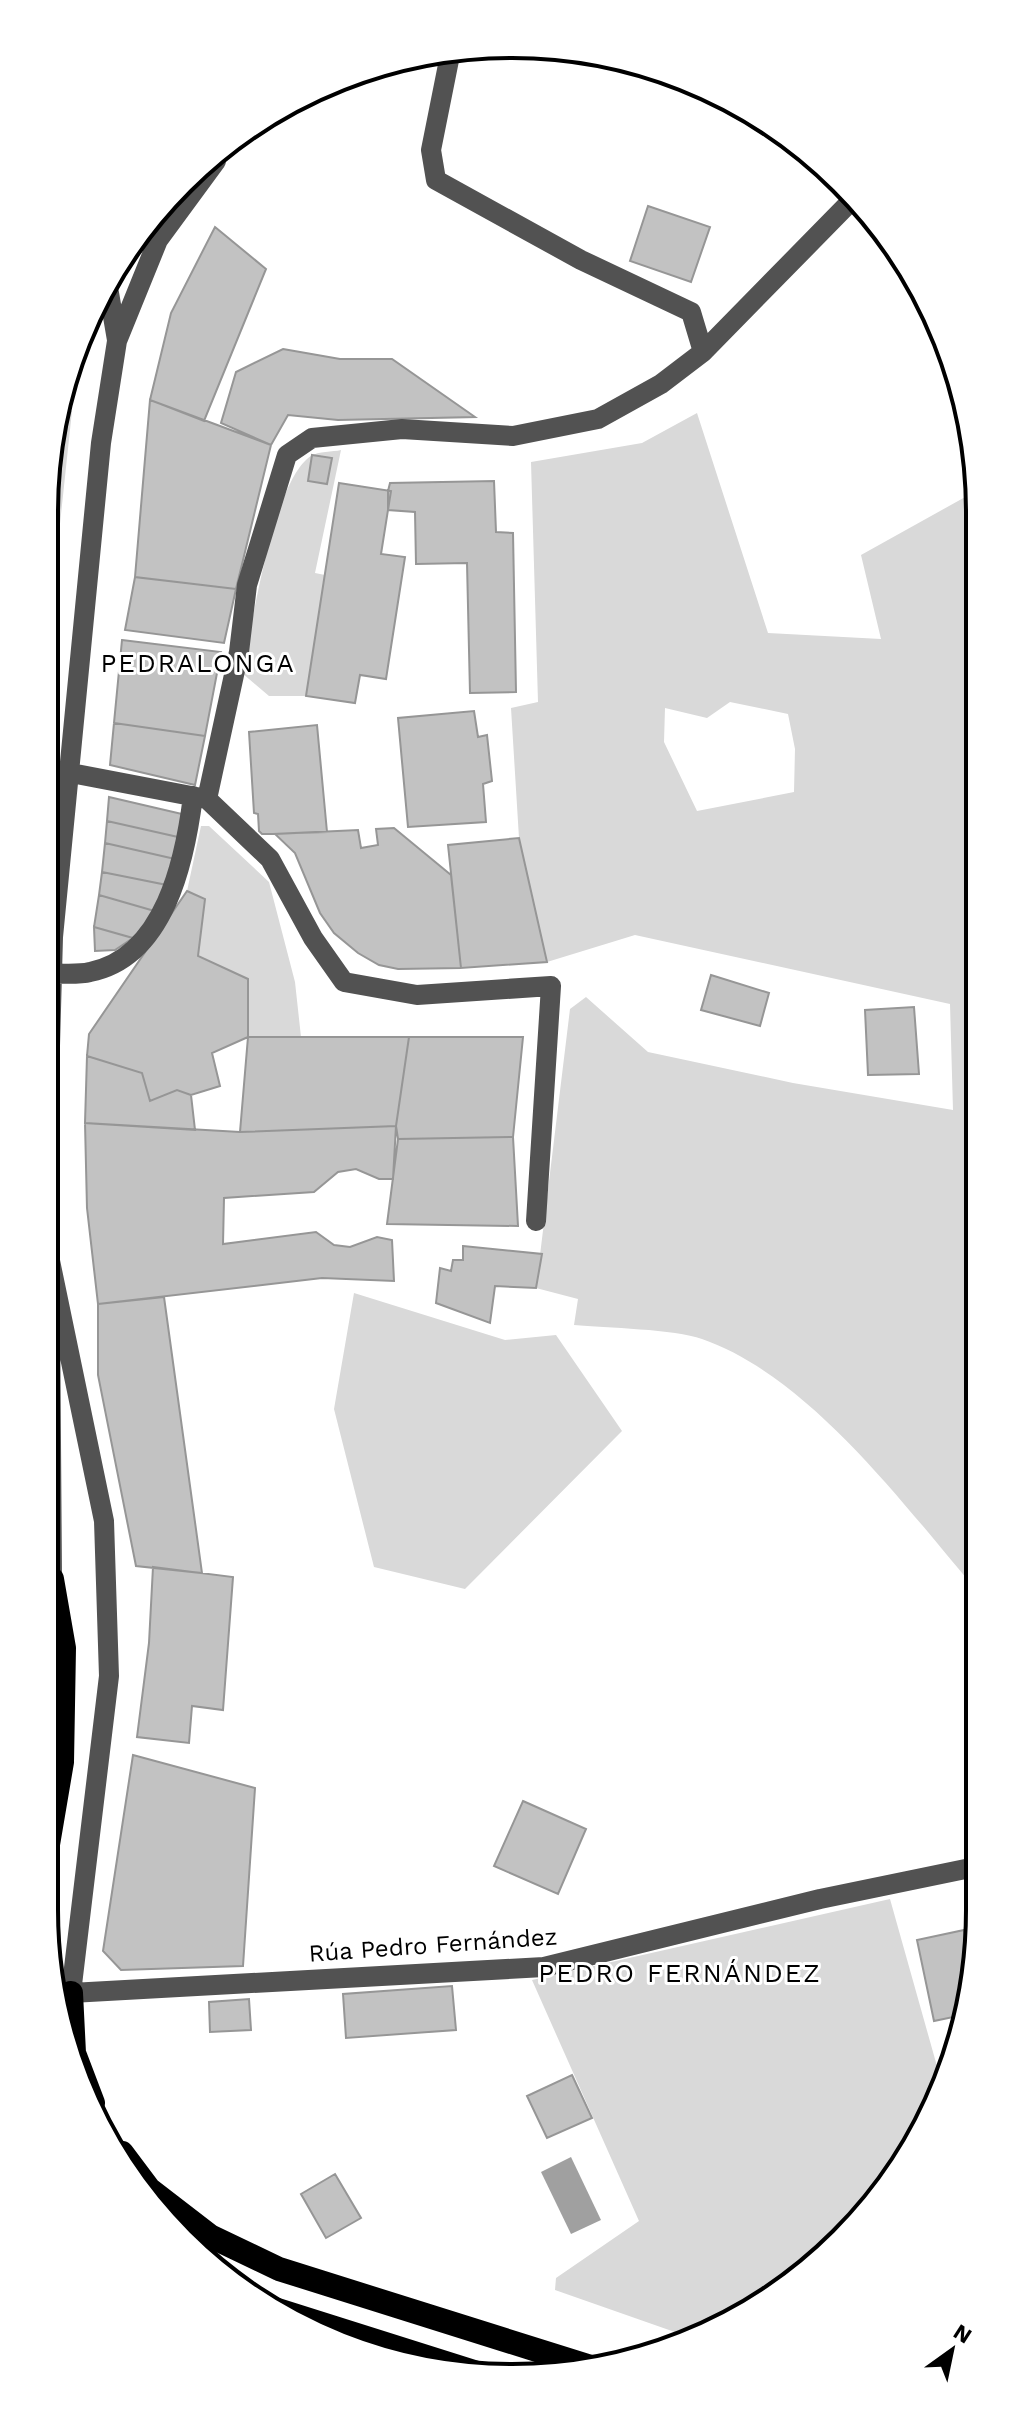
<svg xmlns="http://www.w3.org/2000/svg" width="1024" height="2422" font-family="'Work Sans',sans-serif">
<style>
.green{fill:#d9d9d9;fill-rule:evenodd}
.water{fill:#a0a0a0}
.building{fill:#c2c2c2;stroke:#969696;stroke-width:2}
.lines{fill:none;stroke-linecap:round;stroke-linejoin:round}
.minor{stroke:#525252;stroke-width:20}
.highway{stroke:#000;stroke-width:24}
.labels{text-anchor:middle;stroke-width:6;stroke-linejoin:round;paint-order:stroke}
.street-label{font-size:24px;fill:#000;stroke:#fff}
.neighbourhood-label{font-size:26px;letter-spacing:2px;fill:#000;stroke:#fff}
.rim{fill:none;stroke:#000;stroke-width:4}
</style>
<rect width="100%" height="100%" fill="#fff"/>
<path class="green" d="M61,408l11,3 -28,263v-162z
M697,413l71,220 113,6 -20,-84 115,-64 3,1102c-74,-86 -168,-216 -277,-254 -27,-10 -96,-11 -128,-14l4,-26 -42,-11 34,-279 16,-12 62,55 145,31 160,27 -3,-106 -315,-69 -88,27 -28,-124 -8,-130 27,-6 -7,-240 111,-19zM730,702l58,12 7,35 -1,43 -97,19 -33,-69 1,-34 42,10z
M341,450l-26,123 10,2 -19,121h-37l-27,-23c10,-46 31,-193 69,-217 7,-5 22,-4 30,-6z
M201,826h8l60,56 26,100 6,55h-53l-1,-58 -49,-23 -11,-65z
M354,1293l151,47 51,-5 66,96 -157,158 -91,-22 -40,-158z
M890,1899l52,185 -59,111 -137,120 -57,22 -134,-47 1,-12 83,-57 -107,-241z"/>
<path class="water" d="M571,2157l30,63 -30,14 -30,-62z"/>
<path class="building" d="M648,206l62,21 -19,55 -61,-21z
M215,227l51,42 -62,152 -54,-21 21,-87z
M283,349l57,10h52l83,58 -137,3 -50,-5 -17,30 -50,-22 15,-51z
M150,400l121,45 -35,144 -101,-12z
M312,455l20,3 -5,26 -19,-3z
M494,481l2,51 17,1 3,159 -46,1 -3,-130 -51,1 -1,-52 -27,-2v-19l2,-8z
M339,483l52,8 -10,63 24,3 -19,122 -26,-4 -5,28 -49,-7z
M135,577l101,12 -12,54 -99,-13z
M122,640l99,12 -16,84 -91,-13z
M474,711l4,26 9,-2 5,46 -9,3 3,38 -78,5 -10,-109z
M114,723l91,13 -10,49 -85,-20z
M317,725l10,107 -65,2 -3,-3 -1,-17 -4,-1 -5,-81z
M109,797l73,17 -4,23 -71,-16z
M107,821l71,16 -3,22 -70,-16z
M394,828l57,47 10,93 -63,1 -19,-4 -21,-12 -24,-20 -14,-20 -25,-60 -20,-19 83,-4 3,18 17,-3 -2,-16z
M519,838l28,124 -86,6 -13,-123z
M105,843l70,16 -8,26 -65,-13z
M102,872l65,13 -9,27 -59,-17z
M187,891l18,8 -7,57 50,23v58l-36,16 8,33 -29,9 -14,-5 -27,11 -8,-28 -55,-17 2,-22z
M99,895l59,17 -25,26 -39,-11z
M94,927l39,11 -18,12 -20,1z
M711,975l58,18 -9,33 -59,-16z
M914,1007l5,67 -51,1 -3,-65z
M248,1037h161l-13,89 -156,6z
M409,1037h114l-10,100 -115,2 -2,-13z
M87,1056l55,17 8,28 27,-11 14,5 4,35 -110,-7z
M85,1123l155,9 156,-6 -3,53h-14l-23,-10 -18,3 -24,20 -90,6 -1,46 93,-12 18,13 16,2 27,-10 15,3 2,41 -72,-3 -224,26 -11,-96z
M513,1137l5,89 -131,-2 11,-85z
M463,1246l79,8 -6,34 -41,-2 -5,37 -54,-20 4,-35 11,3 2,-11h10z
M164,1297l38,276 -66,-7 -38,-191v-71z
M153,1567l80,10 -10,133 -31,-4 -3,37 -52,-6 12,-94z
M980,1752v63l-10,-62z
M133,1755l122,33 -12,178 -122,4 -18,-19z
M523,1801l63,28 -28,65 -64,-28z
M964,1930l7,33 -8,52 -29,6 -17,-81z
M452,1986l4,44 -110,8 -3,-44z
M249,1999l2,31 -41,2 -1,-30z
M572,2075l20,43 -45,20 -20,-42z
M335,2174l26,44 -35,20 -25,-44z"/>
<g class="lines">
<path class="minor" d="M447,54l2,6 -18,90 5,30 145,80 110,52 12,40
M109,293l8,47
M71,773l136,26 63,60 43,79 31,44 73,13 134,-9 -15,235
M207,799l32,-147 8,-67 40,-130 25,-17 90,-9 111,7 85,-17 63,-35 42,-32 153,-156
M52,974c12,-1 26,1 38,-2 75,-15 95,-112 103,-176
M49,1256l55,265 5,155 -38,317 473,-26 276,-68 160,-33
M49,1266l-2,-112 6,-217 48,-494 16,-102 41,-101 58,-79
M50,1306l2,273"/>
<path class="highway" d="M44,1659l5,-49
M44,1868l18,-106 2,-114 -12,-69
M71,1993l3,60 19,50
M122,2153l27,36 61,47 69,33 318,100
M268,2307l209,66"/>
</g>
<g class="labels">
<g class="street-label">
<text transform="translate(433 1945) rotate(-4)" y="8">Rúa Pedro Fernández</text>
</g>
<g class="neighbourhood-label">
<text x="198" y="672">PEDRALONGA</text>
<text x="680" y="1982">PEDRO FERNÁNDEZ</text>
</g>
</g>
<path d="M0 0H1024V2422H0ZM512 58H512A454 454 0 0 1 966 512V1910A454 454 0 0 1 512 2364H512A454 454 0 0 1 58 1910V512A454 454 0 0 1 512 58Z" fill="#fff" fill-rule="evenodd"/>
<path class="rim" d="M512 58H512A454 454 0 0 1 966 512V1910A454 454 0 0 1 512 2364H512A454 454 0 0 1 58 1910V512A454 454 0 0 1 512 58Z"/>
<g transform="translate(952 2350) rotate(33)" stroke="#ffffff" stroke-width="6" paint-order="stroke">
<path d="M0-6L14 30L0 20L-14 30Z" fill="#000000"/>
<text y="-12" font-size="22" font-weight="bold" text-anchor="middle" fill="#000000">N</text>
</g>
</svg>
